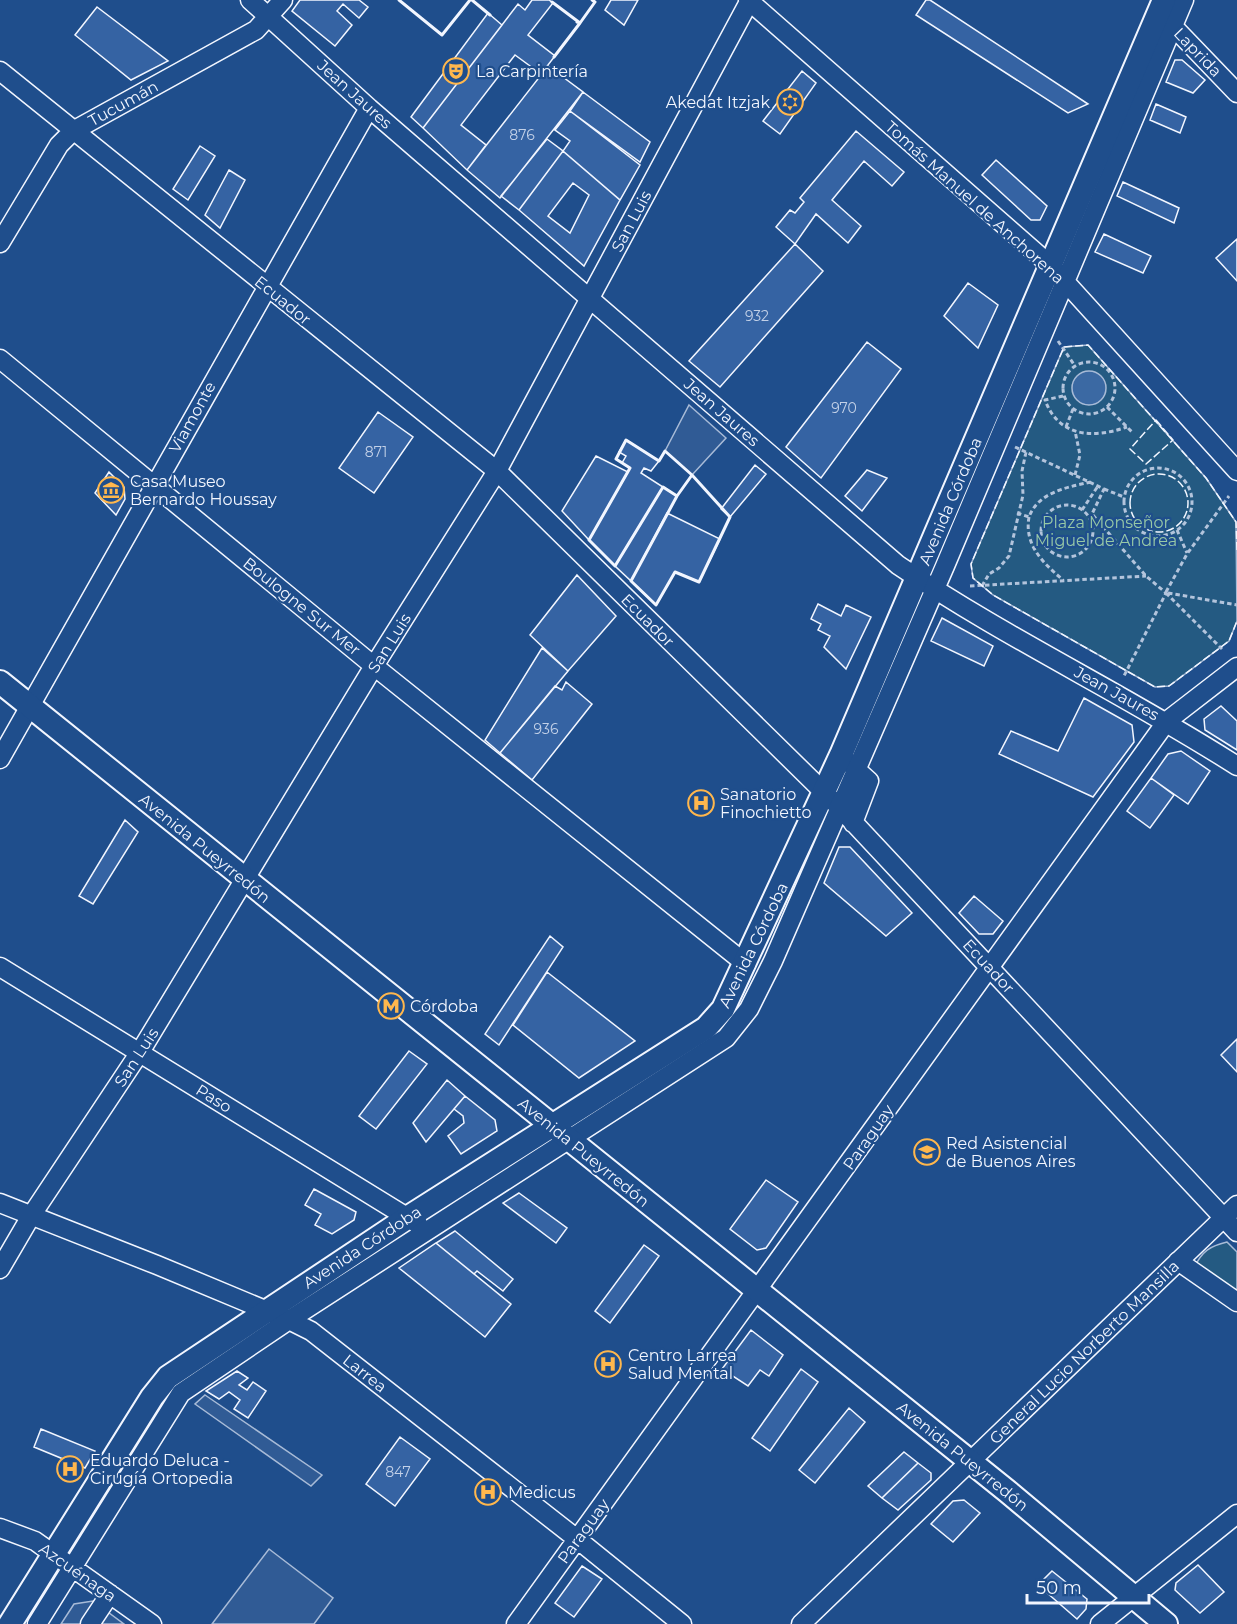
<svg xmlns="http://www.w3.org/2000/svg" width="1237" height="1624" font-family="Montserrat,sans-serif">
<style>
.green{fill:#245a82;stroke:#a8bbd7;stroke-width:1.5}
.parking{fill:#305b95;stroke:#a8bbd7;stroke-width:1.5}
.water{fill:#3b69a3;stroke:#a8bbd7;stroke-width:1.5}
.building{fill:#3563a3;stroke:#f2f6ff;stroke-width:1.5;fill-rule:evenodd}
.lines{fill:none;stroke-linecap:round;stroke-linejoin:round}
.minor-casing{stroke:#f2f6ff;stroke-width:21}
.major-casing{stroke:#f2f6ff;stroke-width:26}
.path{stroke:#b3c4dc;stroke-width:3;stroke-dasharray:4.5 3;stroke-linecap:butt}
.minor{stroke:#1f4e8c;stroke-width:18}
.major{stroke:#1f4e8c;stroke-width:22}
.fence{stroke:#f2f6ff;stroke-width:1.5;stroke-dasharray:8 3;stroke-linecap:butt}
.wall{stroke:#f2f6ff;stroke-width:3}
.labels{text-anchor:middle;stroke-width:4.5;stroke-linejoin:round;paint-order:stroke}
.number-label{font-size:14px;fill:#c3d1e8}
.street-label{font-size:16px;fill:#f2f6ff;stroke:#1f4e8c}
.poi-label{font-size:16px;fill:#f2f6ff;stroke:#1f4e8c;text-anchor:start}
.park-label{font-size:16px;fill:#97c8a6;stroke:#1f4e8c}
</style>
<rect width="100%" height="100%" fill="#1f4e8c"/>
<path class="green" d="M1088,345l118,133 30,44 1,99 -8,20 -60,45 -14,1 -162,-92 -20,-17 -2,-14 93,-217z
M1227,1242l10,10v43l-43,-27c8,-17 16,-22 33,-26z"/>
<path class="parking" d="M689,405l37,33 -34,37 -27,-24z
M205,1395l117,80 -11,11 -116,-82z
M269,1549l64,49 -19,26h-102z
M93,1601l31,23h-63l13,-20z"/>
<path class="water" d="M1072 388a17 17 0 1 1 34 0a17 17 0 1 1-34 0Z"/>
<path class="building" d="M300,0h59l9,7 -9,11 -16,-14 -6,7 15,14 -17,21 -43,-35z
M532,0h17l4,3 -25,32 27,21 -14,18 -26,-19 -54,70 25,20 -19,25 -44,-42 95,-124 7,6z
M611,0h27l-14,25 -19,-15z
M926,0h4l158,104 -20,9 -152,-98z
M97,7l71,54 -37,19 -56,-45z
M488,13l14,12 -79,103 -12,-11z
M1175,60h7l23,20 -12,13 -27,-11z
M548,66l35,26 -83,106 -33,-28z
M802,71l14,12 -36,51 -17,-13z
M583,92l67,50 -10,20 -70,-51z
M1156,104l30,13 -6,16 -30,-13z
M570,111l70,54 -20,35 -57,-49 7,-10 -15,-11z
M856,131l48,41 -12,14 -28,-25 -32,39 29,26 -13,17 -32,-29 -21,30 -19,-17 14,-17 5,3 9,-11 -4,-4z
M547,139l16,12 -44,59 -18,-14z
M200,146l15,10 -27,44 -15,-11z
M563,151l57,49 -36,66 -65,-56zM573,183l16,12 -19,38 -22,-17z
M996,160l51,46 -7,14h-9l-49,-45z
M229,170l16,10 -25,48 -15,-13z
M1123,182l56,26 -5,15 -57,-27z
M1104,234l47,22 -8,17 -48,-21z
M1237,239v42l-21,-23z
M795,244l28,27 -103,116 -31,-26z
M968,283l30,22 -20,43 -34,-32z
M867,342l34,27 -80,109 -35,-31z
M378,412l35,25 -39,56 -35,-25z
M626,440l33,21 -8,10 -7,-3 -3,5 22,14 -48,79 -26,-26 41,-72 -8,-5 4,-7 -7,-4z
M596,456l32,16 -39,68 -27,-29z
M755,465l11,9 -36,43 -9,-8z
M867,470l20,8 -25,33 -17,-15z
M109,472l15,15 1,12 -9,16 -21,-22z
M663,487l14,9 -46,85 -16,-15z
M667,513l53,26 -21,43 -24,-10 -19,33 -25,-24z
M577,575l39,41 -48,55 -38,-36z
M818,604l23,12 5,-11 25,12 -25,52 -22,-22 6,-11 -12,-6 3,-6 -10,-5z
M942,618l51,28 -9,20 -53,-25z
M542,648l26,23 -68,82 -15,-13z
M566,682l26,22 -60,76 -32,-27 55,-67 7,4z
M1084,698l48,27 2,17 -41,55 -94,-43 12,-23 47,20z
M1221,706l16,15v29l-32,-20 -1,-11z
M1181,751l29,20 -22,33 -37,-26 17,-24z
M1151,778l23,17 -24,33 -23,-17z
M125,820l13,12 -45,72 -14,-8z
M839,847h11l62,66 -26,23 -62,-53z
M974,896l29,25 -10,13h-14l-20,-21z
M550,936l13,11 -64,98 -14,-11z
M547,972l88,69 -56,37 -66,-53z
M1237,1039v33l-16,-17z
M409,1051l18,13 -51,65 -17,-13z
M447,1080l18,16 -39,46 -13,-19z
M465,1096l30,24 2,11 -36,23 -13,-18 16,-13 -1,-7 -9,-7z
M766,1180l32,22 -32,46 -9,2 -27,-21z
M314,1189l42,23 -2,8 -22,14 -17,-9 6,-11 -16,-9z
M519,1193l48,35 -11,15 -53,-40z
M455,1231l58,48 -10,12 -26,-20 -3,3 -38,-31z
M436,1243l75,61 -26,33 -86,-69z
M644,1245l15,11 -49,67 -15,-12z
M751,1330l32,25 -14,21 -9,-6 -12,16 -26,-17z
M801,1369l17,13 -48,69 -18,-13z
M237,1371l11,7 -9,7 8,5 6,-8 13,9 -18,27 -14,-9 6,-9 -11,-8 -10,7 -13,-8z
M849,1408l16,14 -50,61 -16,-13z
M41,1429l54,22 -10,17 -51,-21z
M400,1437l30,22 -35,47 -29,-22z
M904,1452l14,11 -36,35 -14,-12z
M918,1463l13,10v7l-33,30 -16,-12z
M964,1500l16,13 -27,29 -22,-18 22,-23z
M1198,1565l26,27 -24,21 -25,-23 1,-7z
M582,1566l20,13 -28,38 -19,-14z
M1052,1571l35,28 -1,10 -9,10 -39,-34z"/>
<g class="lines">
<g class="minor-casing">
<path id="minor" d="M250,0l119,108 529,457c109,74 229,130 339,201
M748,0l302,265 187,206
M1165,18l72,75
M0,71l497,400 342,336 398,425
M0,243l59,-98 14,-14 183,-101 27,-30
M0,359l374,307 372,298
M0,759l369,-651
M848,762l21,19 -16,42
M0,967l418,257
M0,1203l157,62 132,55 22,11 266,208 105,85
M1178,1261l59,41
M0,1269l31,-53 109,-164 234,-386 123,-195 253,-471
M0,1528l35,13 117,83
M37,1624l144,-231 108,-73 437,-282 23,-29 24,-48 172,-395 239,-566
M90,1624l20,-30
M516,1624l651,-903 70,-54
M801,1624l436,-419
M1100,1624l137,-110"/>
</g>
<g class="major-casing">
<path id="major" d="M0,682l1007,809 159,133
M10,1624l142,-227 16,-20 239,-159 299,-190 17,-19 118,-254 323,-755"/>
</g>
<path class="path" d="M1058,341l17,25
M1063 388a26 26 0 1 1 52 0a26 26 0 1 1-52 0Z
M1063,396l-18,4c14,37 47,39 82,27
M1107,407l26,26
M1066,427l7,-18
M1015,447l89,42 -12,25 54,62 20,17 -42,83
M1124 502a34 34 0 1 1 68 0a34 34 0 1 1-68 0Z
M1075,475l5,-20 -5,-24
M1104,489l20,8
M1041 531a26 26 0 1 1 52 0a26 26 0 1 1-52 0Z
M1082,510l16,-24
M1017,513l12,4c9,-25 39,-30 62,-35
M1029,517c-5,28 14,46 34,63
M1177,530l10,23
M970,586l176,-10
M982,586l7,-12 10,-6 10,-12 14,-61 -1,-24 4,-19
M1166,592l21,-38 42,-58
M1166,593l56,56
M1168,593l69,12"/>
<use href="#minor" class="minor"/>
<use href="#major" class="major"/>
<path class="fence" d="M1156,420l17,20 -27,24 -16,-15z
M1130 503a29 29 0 1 1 58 0a29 29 0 1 1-58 0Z
M1237,550l-1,-28 -30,-44 -118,-133 -24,2 -93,217 2,14 20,17 162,92 14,-1 60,-45 8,-20"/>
<path class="wall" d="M399,0l43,35 28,-35
M472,0l18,15
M552,2l28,21 -26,34
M577,22l3,1 15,-21 -3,-2
M626,440l33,21 6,-10 27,24 -15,21 -14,-9 -48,79 -26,-26 41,-72 -14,-9z
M692,475l38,42 -31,65 -24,-10 -19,33 -25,-24 46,-85z"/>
</g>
<defs>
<g id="theatre-ring" transform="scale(1.35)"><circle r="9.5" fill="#1f4e8c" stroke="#ffb74d" stroke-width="1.5"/><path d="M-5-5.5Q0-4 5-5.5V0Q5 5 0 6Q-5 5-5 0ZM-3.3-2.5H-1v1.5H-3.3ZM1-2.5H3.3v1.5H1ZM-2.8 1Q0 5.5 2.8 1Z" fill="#ffb74d"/></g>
<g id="synagogue-ring" transform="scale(1.35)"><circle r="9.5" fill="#1f4e8c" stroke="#ffb74d" stroke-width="1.5"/><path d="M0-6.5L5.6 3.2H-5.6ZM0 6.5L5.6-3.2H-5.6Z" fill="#ffb74d"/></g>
<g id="museum-ring" transform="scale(1.35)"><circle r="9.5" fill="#1f4e8c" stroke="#ffb74d" stroke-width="1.5"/><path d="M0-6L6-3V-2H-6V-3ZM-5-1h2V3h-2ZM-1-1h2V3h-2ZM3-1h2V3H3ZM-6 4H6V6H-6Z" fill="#ffb74d"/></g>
<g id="hospital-ring" transform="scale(1.35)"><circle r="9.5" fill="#1f4e8c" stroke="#ffb74d" stroke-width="1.5"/><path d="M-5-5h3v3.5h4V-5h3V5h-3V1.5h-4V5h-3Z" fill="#ffb74d"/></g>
<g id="metro-ring" transform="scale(1.35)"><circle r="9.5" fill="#1f4e8c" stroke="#ffb74d" stroke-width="1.5"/><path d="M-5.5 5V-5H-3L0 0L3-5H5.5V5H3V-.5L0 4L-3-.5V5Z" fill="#ffb74d"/></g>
<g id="university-ring" transform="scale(1.35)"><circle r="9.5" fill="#1f4e8c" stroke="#ffb74d" stroke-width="1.5"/><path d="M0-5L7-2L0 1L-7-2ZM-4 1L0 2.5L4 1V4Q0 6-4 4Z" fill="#ffb74d"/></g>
</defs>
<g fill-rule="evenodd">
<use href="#theatre-ring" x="456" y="71"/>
<use href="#synagogue-ring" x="790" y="102"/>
<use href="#museum-ring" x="111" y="490"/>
<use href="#hospital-ring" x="701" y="803"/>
<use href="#metro-ring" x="391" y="1006"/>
<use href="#university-ring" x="927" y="1152"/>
<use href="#hospital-ring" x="608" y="1364"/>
<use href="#hospital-ring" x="70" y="1469"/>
<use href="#hospital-ring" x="488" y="1492"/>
</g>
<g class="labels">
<g class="number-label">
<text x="522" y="140">876</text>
<text x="757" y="321">932</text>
<text x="844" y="413">970</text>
<text x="376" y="457">871</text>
<text x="546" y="734">936</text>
<text x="398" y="1477">847</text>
</g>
<g class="street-label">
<text transform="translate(1198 52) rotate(46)" y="6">Laprida</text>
<text transform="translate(355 94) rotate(42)" y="6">Jean Jaures</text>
<text transform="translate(123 103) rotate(-29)" y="6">Tucumán</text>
<text transform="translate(975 202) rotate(42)" y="6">Tomás Manuel de Anchorena</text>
<text transform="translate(631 221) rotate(-62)" y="6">San Luis</text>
<text transform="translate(283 300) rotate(39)" y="6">Ecuador</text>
<text transform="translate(722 412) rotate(41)" y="6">Jean Jaures</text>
<text transform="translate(192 417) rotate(-61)" y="6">Viamonte</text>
<text transform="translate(950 501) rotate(-67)" y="6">Avenida Córdoba</text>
<text transform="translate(302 606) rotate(39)" y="6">Boulogne Sur Mer</text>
<text transform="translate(648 620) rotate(45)" y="6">Ecuador</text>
<text transform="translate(389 643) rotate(-58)" y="6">San Luis</text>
<text transform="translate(1117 693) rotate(29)" y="6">Jean Jaures</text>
<text transform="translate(205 848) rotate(39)" y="6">Avenida Pueyrredón</text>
<text transform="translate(753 945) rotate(-64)" y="6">Avenida Córdoba</text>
<text transform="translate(989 966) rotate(47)" y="6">Ecuador</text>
<text transform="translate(136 1057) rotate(-57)" y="6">San Luis</text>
<text transform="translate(214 1098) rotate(32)" y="6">Paso</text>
<text transform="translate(868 1137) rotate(-55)" y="6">Paraguay</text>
<text transform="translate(584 1152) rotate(39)" y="6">Avenida Pueyrredón</text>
<text transform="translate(362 1247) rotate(-33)" y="6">Avenida Córdoba</text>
<text transform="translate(1084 1352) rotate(-44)" y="6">General Lucio Norberto Mansilla</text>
<text transform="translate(365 1373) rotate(38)" y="6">Larrea</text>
<text transform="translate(963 1456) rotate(39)" y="6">Avenida Pueyrredón</text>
<text transform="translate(583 1531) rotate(-54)" y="6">Paraguay</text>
<text transform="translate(78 1572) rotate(35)" y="6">Azcuénaga</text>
</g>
<g class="poi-label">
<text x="476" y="77">La Carpintería</text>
<text x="770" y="108" text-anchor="end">Akedat Itzjak</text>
<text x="130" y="487">Casa Museo<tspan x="130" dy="18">Bernardo Houssay</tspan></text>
<text x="720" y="800">Sanatorio<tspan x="720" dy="18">Finochietto</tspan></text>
<text x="410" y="1012">Córdoba</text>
<text x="946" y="1149">Red Asistencial<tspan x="946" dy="18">de Buenos Aires</tspan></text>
<text x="628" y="1361">Centro Larrea<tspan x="628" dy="18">Salud Mental</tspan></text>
<text x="90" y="1466">Eduardo Deluca -<tspan x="90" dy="18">Cirugía Ortopedia</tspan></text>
<text x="508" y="1498">Medicus</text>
</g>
<g class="park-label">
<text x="1106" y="528">Plaza Monseñor<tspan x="1106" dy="18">Miguel de Andrea</tspan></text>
</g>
</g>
<path d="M1027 1594v9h122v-9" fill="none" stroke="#f2f6ff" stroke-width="3"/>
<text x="1036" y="1594" font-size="18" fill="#f2f6ff" stroke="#1f4e8c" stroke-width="4.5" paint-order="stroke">50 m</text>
</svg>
